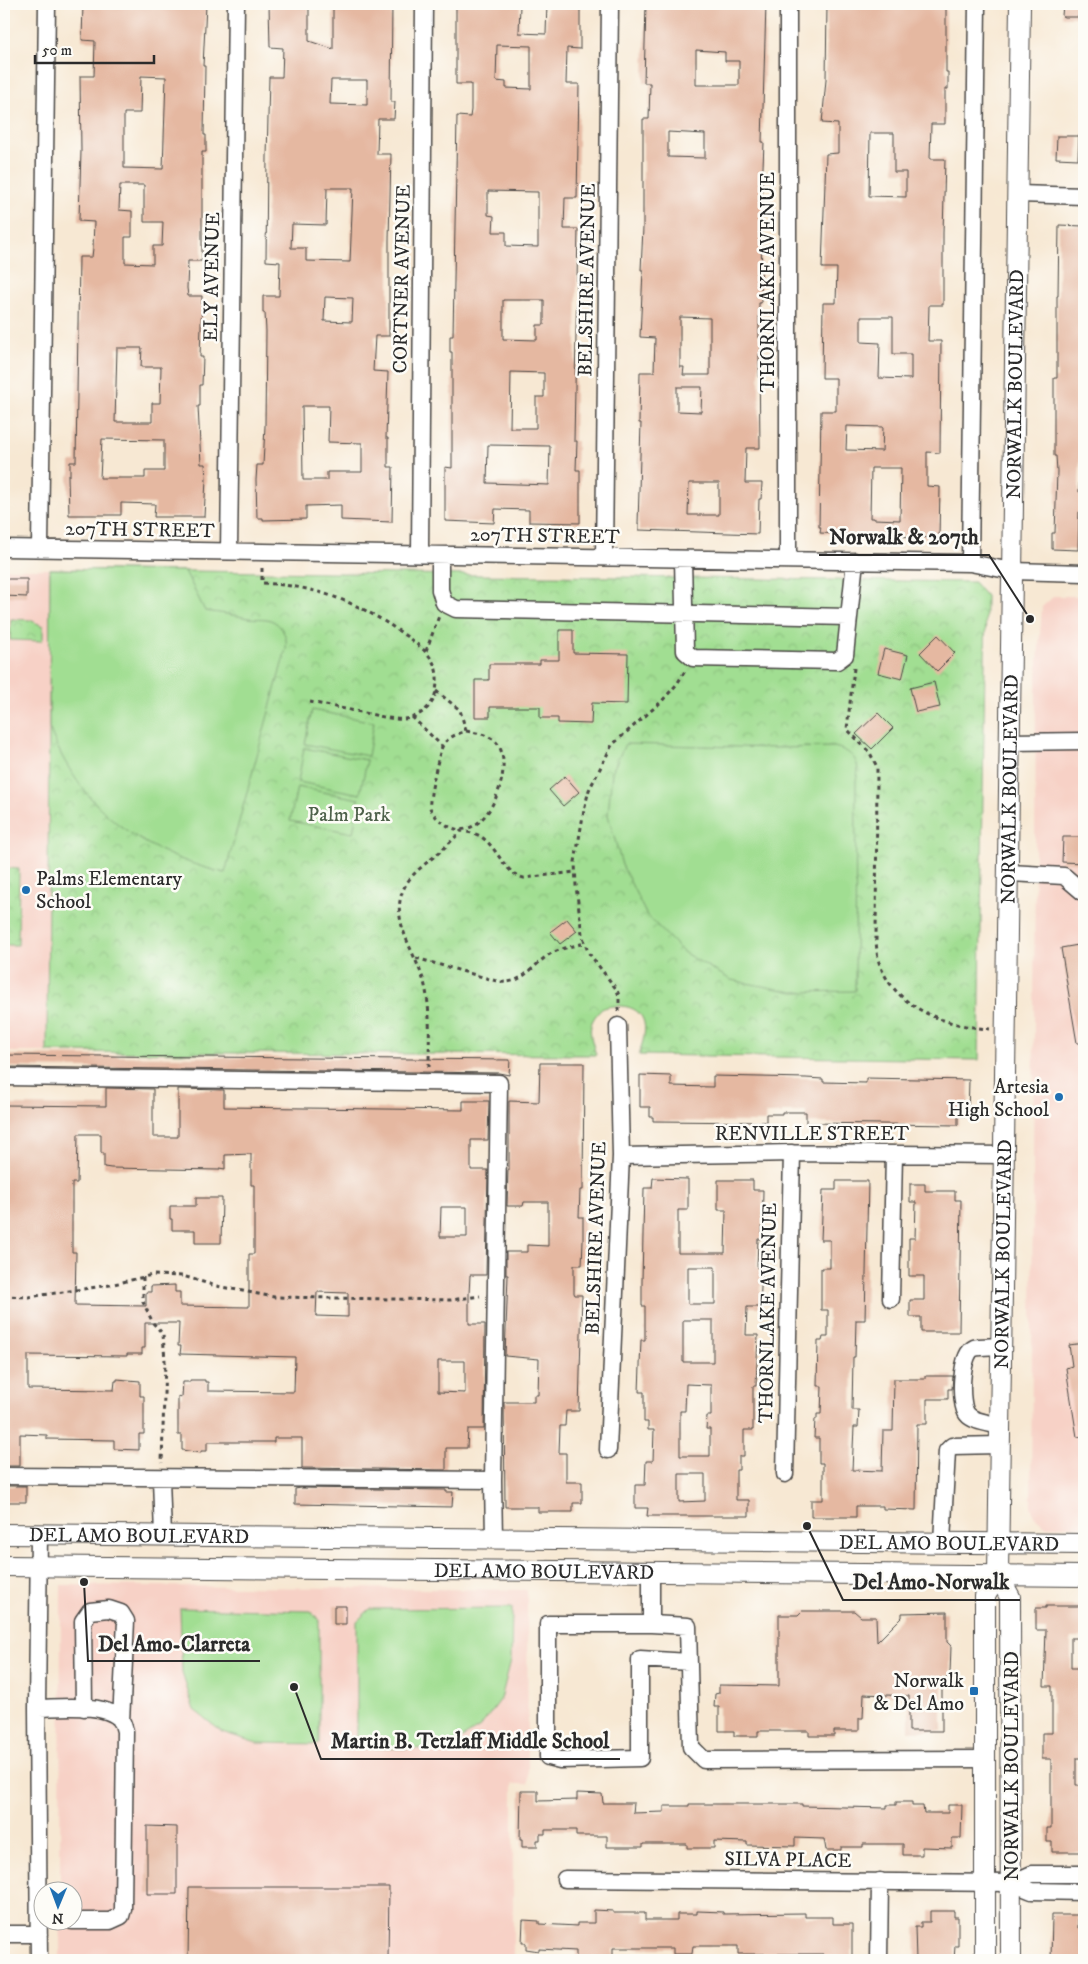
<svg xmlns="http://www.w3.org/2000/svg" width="1088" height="1964" font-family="'IM FELL DW Pica',serif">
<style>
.built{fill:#f7d1c6}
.park{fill:url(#park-crowns);stroke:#66845e}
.pitch{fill:#a1de92;stroke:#66845e}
.building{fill:#e5b8a1;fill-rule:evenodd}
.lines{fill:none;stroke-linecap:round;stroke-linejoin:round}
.minor-casing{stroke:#4a4744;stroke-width:19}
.major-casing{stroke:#4a4744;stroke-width:22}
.path{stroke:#4a4744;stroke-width:3;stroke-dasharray:4 4;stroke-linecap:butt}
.minor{stroke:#fff;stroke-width:16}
.major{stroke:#fff;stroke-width:20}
.poi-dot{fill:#1f6fb2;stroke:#fdfcf7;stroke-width:2}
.labels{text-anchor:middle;stroke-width:5;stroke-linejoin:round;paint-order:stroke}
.street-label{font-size:20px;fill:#2b2b2b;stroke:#fdfcf7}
.park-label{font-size:20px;fill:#4e614a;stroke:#fdfcf7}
.poi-label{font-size:20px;fill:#2b2b2b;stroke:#fdfcf7;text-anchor:end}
.leader{fill:none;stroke:#2b2b2b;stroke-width:2}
.callout-dot{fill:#2b2b2b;stroke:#fdfcf7;stroke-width:2}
.callout-label{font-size:21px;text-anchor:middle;font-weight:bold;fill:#2b2b2b;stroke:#fdfcf7;stroke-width:5;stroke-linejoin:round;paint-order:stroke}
</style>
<defs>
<pattern id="park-crowns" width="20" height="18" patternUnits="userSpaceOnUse" patternTransform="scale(1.25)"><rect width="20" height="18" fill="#a1de92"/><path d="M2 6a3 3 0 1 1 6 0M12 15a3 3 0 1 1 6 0" fill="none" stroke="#8bbf7e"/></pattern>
</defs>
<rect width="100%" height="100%" fill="#fdfcf7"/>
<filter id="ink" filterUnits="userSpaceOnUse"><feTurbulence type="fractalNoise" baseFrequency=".02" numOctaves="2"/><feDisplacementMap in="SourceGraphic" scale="10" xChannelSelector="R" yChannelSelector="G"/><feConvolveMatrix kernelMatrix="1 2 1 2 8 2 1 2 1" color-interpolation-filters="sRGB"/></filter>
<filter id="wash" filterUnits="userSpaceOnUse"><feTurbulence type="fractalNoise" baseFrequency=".0096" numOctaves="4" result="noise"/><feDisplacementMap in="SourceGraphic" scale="20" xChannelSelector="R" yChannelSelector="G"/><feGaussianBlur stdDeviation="1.12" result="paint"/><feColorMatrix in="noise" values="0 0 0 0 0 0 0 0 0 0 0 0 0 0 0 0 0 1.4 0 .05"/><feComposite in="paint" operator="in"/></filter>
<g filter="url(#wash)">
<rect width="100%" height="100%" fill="#f7e8d3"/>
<path class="built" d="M4,569h46l-3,483h-43z
M1054,596h30v930h-38l-12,-10 -3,-10 5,-818 6,-81z
M61,1585l466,5 1,194h-15v176h-453v-38h12v-30l-12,-1z"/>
<path class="park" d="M50,569l924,13 12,14 -7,464 -340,-5c1,-6 4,-12 5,-19 5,-28 -19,-34 -41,-28 -18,16 -13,26 -7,47l-549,-3z
M11,619l19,1 13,6v13l-2,2 -31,-1z
M4,868l15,1 -1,76h-14z"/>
<path class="pitch" d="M50,569l135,2 20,40c15,2 29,4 43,7 6,1 13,0 19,1 14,3 21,17 19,30l-61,224c-84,-20 -145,-64 -176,-146z
M312,710l62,12 -6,34 -63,-12z
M625,744l151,4 58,-1c18,4 28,15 22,33l-1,211 -62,1 -62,-12 -48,-28 -37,-38 -24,-49 -14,-50 4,-43z
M304,748l63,12 -7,34 -62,-12z
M297,787l62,12 -6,34 -63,-12z
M180,1608l131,3 8,9v124l-62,-1 -35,-11 -28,-22 -12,-37z
M512,1608l-1,52 -10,39 -21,28 -36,22 -87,-1v-127l13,-12z"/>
<g id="blocks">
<path class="building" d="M83,4l123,1 -3,61h2l-1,69h2v17h-4v109h-14l-1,27 1,8h14l-2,61h3l-1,28h-2v21h-2l3,58h4l1,15 -2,38h-50l1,-13 -34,-1v12h-52l-1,-40h2v-13h6l3,-205h13l1,-9 1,-26 -15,-1v-2l2,-68 -1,-75h14l1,-35 -13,-1zM141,76l25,1 -3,92 -39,-1v-55h16zM120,185h24v37h19l-1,24h-9v18l-28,-1v-26h7v-26l-13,-1zM117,348h25l-1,19h20l-1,36h-8v19h-37zM102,439l62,1v31h-19v7h-45z
M269,4h40v37l24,8v-45h59l-1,98h4l-1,17h-16l-1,35h14l-2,86v96h-14l-2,35 15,1 -2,66h2v29h5l-1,55 -51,-2v-15l-35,1v13l-43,1v-2h-6l-1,-38 1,-15h6l2,-39 1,-95 -1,-18h-2v-17h16l1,-34 -14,-1 1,-104 2,-80h13l1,-29 -13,-1zM331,80h36v25l-37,-1zM327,188h26l-3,74 -44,-1v-13h-15l1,-24 34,1zM325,297l28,1 -1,24 -28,-1zM302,406h27l-1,36 34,1v29h-35v8h-24z
M456,4h64l-1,29 27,1 1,-30h33v45l-13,-1 -1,36h13l-2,114h-12l-1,31h14l-4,212h3l-1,29h4v53l-51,-1v-12l-34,-1 -1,14 -49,-2v-54l7,1v-116h-2v-16h3l4,-220 13,1 1,-7v-26h-15zM497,45l34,1v43l-25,-1v-6l-10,-1zM488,191l50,1v55l-32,-1v-14h-13l1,-16 -6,-1zM503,300h41v25h-7v15l-34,-1zM511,372l33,1v24h-8v31h-26zM488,445l62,1 -1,39 -62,-2z
M646,4h120l-4,138h2l-2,50 -1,111h-2v35h2v16h-2l1,94h-14l-1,35h17l-1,16h-2l-1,35 -119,-4v-6h-1l3,-101h-2l1,-51h14l1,-34 -15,-1 3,-67h-2l2,-42v-109h6l1,-36h-6zM696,50l29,2v9h14v24h-43zM668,132l37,2v24l-37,-1zM680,317l30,1v57h-27l1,-8h-4zM677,387h25l-1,25 -24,-1zM689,483h30v32h-31z
M827,4h119v68h2v17h-3v35h-14l-1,35h15l-2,74v72h-14l-1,36h13l-1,112 -13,-1v34l13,1 -1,51 -119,-5 1,-6h-2l2,-116h15v-33h-14l1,-75h13l1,-35h-15l4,-114 12,-1v-29l-16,-1 4,-43zM870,133h24v39h12v25l-37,-1zM861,317h32v37h18v25l-32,-1 1,-35 -19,-1zM847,426l36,1 -1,24 -36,-1zM871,468h30l-1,52 -26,-1v-1h-4z
M1063,4h21v13h-20l-2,-1z
M1057,136h22l-1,23 -22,-1z
M1059,225l24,1 -2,71h3v161h-4l-1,34h5v20h-5l-1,38 -26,-1v-16h3l2,-62 -1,-15h-2v-78h3v-82h1z
M4,579h23v18l-23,-1z
M559,630h14v23l55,1 -1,50 -35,-1 -1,21 -33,-1v-5h-18v-11h-50v10h-15v-37h14v-16h51v-4h19z
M938,635l17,18 -18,18 -17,-18z
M884,649l24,6 -6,24 -24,-6z
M934,682l6,25 -24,5 -6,-24z
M878,713l15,15 -21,21 -16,-15z
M565,776l14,16 -16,14 -14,-16z
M1063,837h21v26l-22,-1z
M567,919l10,12 -17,13 -10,-12z
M1084,944v99h-7l-16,-95z
M4,1055l506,5 -1,15 -10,-2 -495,-6z
M540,1063h44l-1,127h-3l-1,27h4v23l-1,25h-8v28l1,2h7l-3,116h-13l-1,15h-5l-1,27h7v29h16v21h-9v9h-35v-5h-33l-1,-105h30v-7h4l1,-36 -34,-3 3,-81h-2v-23h21v-7l21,1v-44h-24l-1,4h-16l1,-36h1v-69l30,1z
M640,1075l31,1v10l42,1v-11l93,2 17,1v3l43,1v-5l103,2 -1,36h-10v9l-152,-2v-11h-24v2h-16v8l-113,-1v-4h-3v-10h-10z
M106,1088l47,1v48h25v-48l46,1v17l239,3v-9h26l-1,39h-17v30h17l-2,105h-16l-1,19v30h16l-1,105h-16l-1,19h-21v22l-144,-2v-30h-28v4h-67v9h-6v2l-19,-3v-15h-4v-39l4,1 1,-15h7v-2h15v2h3v9l86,1 1,-35 -115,-3 1,-8h-3l1,-23h-34v25h-3v6h-15v2l-99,-1v34l86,1 1,-9h2v-2l23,2v15h4v38h-5v16l-25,-1v-9l-67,-1v-4l-27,-1v32h-16v-361l102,1zM78,1134h23v19h3v14l7,1 108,2v-2l6,1v-14l26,-1v31h3v69h-5v53l-69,-1v-14h-5v-7l-24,1v6h-5v14l-71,-1 1,-53h-4v-69h5zM441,1207h26v30h-27zM317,1292l31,1v24l-32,-1zM438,1361h27v32l-27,-1z
M653,1178l35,1v31h-10v43h47l1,-43h-8v-30h35v10h10l-1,49h-4l-1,29h5l-2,39h-13l-1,28h12l-2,51h-3v44h-9v26h-5v14h-3v30h13v16h-102l1,-8h-13v-23h10l1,-24h7l1,-31h-6v-8h-4v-30h-5l2,-52h4v-34h-3v-24l2,-94h8zM688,1267h27v37h-27zM683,1320h30v42h-30zM686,1384l25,1v31h-4l-1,13h4v27h-30v-45h5zM679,1474h26v27l-26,1z
M836,1181h32l-3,139h-9l-1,37h-2l-1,53h7l-1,17h-4l-2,43 30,1 1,-40h10l1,-52h31v-3h28l-1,13h-4v10h-21v25h-10l-1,86 -33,-1v-3h-27v11h-45v-17h12v-37h-4v-25h-5l1,-19h2v-5h4l1,-28h-5l1,-45h4l1,-4h5v-27h-7v-42h9v-28h-9l2,-50h13z
M910,1184h15v7h30v9h6l-2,132h-38v-15h-11v-17h14v-24h-15v-38h6l1,-36h-6z
M196,1198h26l-1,45h-26v-13h-23v-11h-2v-13h26z
M1084,1343v93l-7,1 -11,-69 6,-2 -3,-21z
M4,1486h22v16h-22z
M301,1488l145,2v2h7l-1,15 -157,-3v-15z
M334,1606h12v18h-12z
M1046,1606h38v32h-13v30h11l-1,23h3v61h-2v6h-6v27h5v6l3,1v60h-32v-10h-5v-14h4v-69h-9v-26h10v-47h-8l2,-56h-10v-22h10z
M802,1611h52l7,6h15l1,25 25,-25v-4l45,-1v30l4,4 -1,28 -8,8v49h-33v-35l-45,-2 -1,24h-4v13h-25v5h-25v-5h-51v5h-24v-5h-15v-24h-5l1,-13 4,-1v-8l60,1v-71h19z
M521,1791h17v10l39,-1v-7l25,1 1,9h31l-1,10 31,-1v-6h25v-2h113v2l85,2v-3h9v-3h16v4h11l1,7h24v-8h14l-1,33h-9v10l-30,-1v8h-19v-11h-40v3h-22v3h-15l-2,-11 -29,-1v8l-48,-1v-3l-33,-1v7h-27v-4h-44v3h-36v-11h-31v-6h-31v4h-5v6h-3v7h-15v-8h-2z
M147,1826l30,1v67h-30z
M189,1887h200l-1,73h-200z
M594,1910l19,1v2h32v7h32v-6h20v-3l26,1v2l82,-1v4h28v7h19v33l-30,-1 1,-2h-85v-8h-45l-1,8h-19v-6h-60v11l-37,1v-9l-37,-2v2l-13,-2v-6h-4l1,-23 16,1v3l38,2v-3h17z
M930,1911h24v6h4v29h-3l-1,14h-38l-1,-33h6v-5h9z
M1052,1915h26v13h6v32h-33z"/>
</g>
</g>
<g filter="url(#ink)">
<use href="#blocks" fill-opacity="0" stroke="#4a4744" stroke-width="1"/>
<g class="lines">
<g class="minor-casing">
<path id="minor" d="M1018,194l66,2
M4,548l966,15 42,8 72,2
M40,548l7,-544
M229,551l7,-547
M420,554l4,-550
M440,555v35l4,13 12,6 392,8
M604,557l6,-553
M683,559l2,92 8,7 144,3 8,-6 10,-94
M788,560v-556
M970,563l7,-559
M1009,742l75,-1
M1008,873l56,3 20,17
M4,1077l495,6 -6,397 1,59
M621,1156l171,-3 212,2
M891,1299l3,-145
M1000,1426c-10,-3 -27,-4 -33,-12 -8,-10 -7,-60 7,-66 7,-2 19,-1 27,-2
M608,1450l13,-294 -3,-130
M785,1474l7,-321
M4,1476l489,4
M161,1478l2,58
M39,1535l-2,173 2,252
M942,1542l5,-91 5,-5 47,-1
M651,1573v51l37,2 3,121 13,13 282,-1
M651,1624h-103v133l12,3 80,-2v-99l49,3
M37,1708c22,0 69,-6 84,12 2,3 3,8 4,11l-2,178 -2,7 -11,5h-38
M84,1708l-1,-87 7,-10 19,-2 12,4 5,8 -5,100
M565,1879l447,4 20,8 52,1
M1012,1883l20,-9h52
M4,1934h35
M879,1960l1,-79"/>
</g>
<g class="major-casing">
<g id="major">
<path id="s1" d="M4,1534l1080,10"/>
<path id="s2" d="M4,1566l1080,10"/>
<path d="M985,1960v-364l13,-21"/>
<path id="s3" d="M1011,1960l-1,-363 -12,-22 22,-1571"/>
</g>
</g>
<path class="path" d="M262,568v15c54,3 97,19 141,51 24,17 40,28 32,61 -3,13 -18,23 -31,24 -11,1 -24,-3 -34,-5 -20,-4 -40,-8 -60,-12
M426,651l13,-35
M854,668l-7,61 23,24 7,14 -1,175c1,7 1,16 4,23 17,44 66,61 110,64
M436,691l24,19 6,21
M412,717l30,29
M466,731c11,2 21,3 29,10 24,22 -9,107 -47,85 -6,-4 -11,-7 -14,-12 -2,-3 -4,-5 -4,-7 -2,-6 9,-54 12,-60 5,-10 15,-13 24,-16z
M416,958l84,24c24,2 32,-17 50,-28 11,-6 24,-8 35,-11
M619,1011v-15l-2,-6 -29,-38 -6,-18 -6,-48 -1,-24 9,-52 5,-20 23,-45 49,-43 16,-18 8,-13
M429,1067c0,-27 2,-55 -4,-81 -7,-31 -37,-65 -21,-98 8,-17 28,-28 41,-41 6,-5 11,-11 16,-16 6,1 14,2 19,5 18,11 23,37 44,42l51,-6
M143,1277v25l10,21 10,11 2,27 -3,102
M4,1296l25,1 81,-12 42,-10 31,1 33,10 58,11 177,3 29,-4"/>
<use href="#minor" class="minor"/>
<use href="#major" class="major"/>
</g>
</g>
<g class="poi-dot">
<circle cx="26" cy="890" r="5"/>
<circle cx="1059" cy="1097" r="5"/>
<rect x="969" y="1686" width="10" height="10" rx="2.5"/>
</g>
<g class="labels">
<g class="street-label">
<text transform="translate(211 277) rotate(-89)" y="7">ELY AVENUE</text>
<text transform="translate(401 279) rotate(-89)" y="7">CORTNER AVENUE</text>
<text transform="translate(586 280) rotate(-89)" y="7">BELSHIRE AVENUE</text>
<text transform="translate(767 282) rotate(-90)" y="7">THORNLAKE AVENUE</text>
<text dy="7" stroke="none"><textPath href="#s3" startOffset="1579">NORWALK BOULEVARD</textPath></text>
<text transform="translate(140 529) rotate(1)" y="7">207TH STREET</text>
<text transform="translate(545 535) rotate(1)" y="7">207TH STREET</text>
<text dy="7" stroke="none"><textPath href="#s3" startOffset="1174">NORWALK BOULEVARD</textPath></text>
<text x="812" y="1140">RENVILLE STREET</text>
<text transform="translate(595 1238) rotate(-88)" y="7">BELSHIRE AVENUE</text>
<text dy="7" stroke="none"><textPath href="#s3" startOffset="709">NORWALK BOULEVARD</textPath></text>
<text transform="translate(767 1313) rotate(-89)" y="7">THORNLAKE AVENUE</text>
<text dy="7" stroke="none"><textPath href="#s1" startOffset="135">DEL AMO BOULEVARD</textPath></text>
<text dy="7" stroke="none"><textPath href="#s1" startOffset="945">DEL AMO BOULEVARD</textPath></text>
<text dy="7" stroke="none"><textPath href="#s2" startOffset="540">DEL AMO BOULEVARD</textPath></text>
<text transform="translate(1011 1766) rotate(-90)" y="7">NORWALK BOULEVARD</text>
<text transform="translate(788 1859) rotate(1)" y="7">SILVA PLACE</text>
</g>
<g class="park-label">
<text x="349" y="821">Palm Park</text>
</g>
<g class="poi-label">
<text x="36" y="885" text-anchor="start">Palms Elementary<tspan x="36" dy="23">School</tspan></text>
<text x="1049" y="1093">Artesia<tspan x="1049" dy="23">High School</tspan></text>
<text x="964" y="1687">Norwalk<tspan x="964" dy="23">&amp; Del Amo</tspan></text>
</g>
</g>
<path class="leader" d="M1030 619L989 555H819M807 1526L843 1600H1020M84 1582L88 1661H260M294 1687L321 1759H620"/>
<g class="callout-dot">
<circle cx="1030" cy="619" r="5"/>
<circle cx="807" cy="1526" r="5"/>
<circle cx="84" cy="1582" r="5"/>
<circle cx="294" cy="1687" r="5"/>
</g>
<g class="callout-label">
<text x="904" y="544">Norwalk &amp; 207th</text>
<text x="931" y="1589">Del Amo-Norwalk</text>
<text x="174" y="1651">Del Amo-Clarreta</text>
<text x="470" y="1748">Martin B. Tetzlaff Middle School</text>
</g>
<rect width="1088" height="1964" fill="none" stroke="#fdfcf7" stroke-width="20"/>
<g transform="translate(58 1906) rotate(181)"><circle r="24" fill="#fdfcf7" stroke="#a9a8a5"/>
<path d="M0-4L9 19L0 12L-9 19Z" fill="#1f6fb2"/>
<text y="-8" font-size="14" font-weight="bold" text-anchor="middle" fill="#2b2b2b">N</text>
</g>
<path d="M35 55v8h119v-8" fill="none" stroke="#2b2b2b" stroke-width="2.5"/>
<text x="42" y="55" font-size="15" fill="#2b2b2b" stroke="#fdfcf7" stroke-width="4" paint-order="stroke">50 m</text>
</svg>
